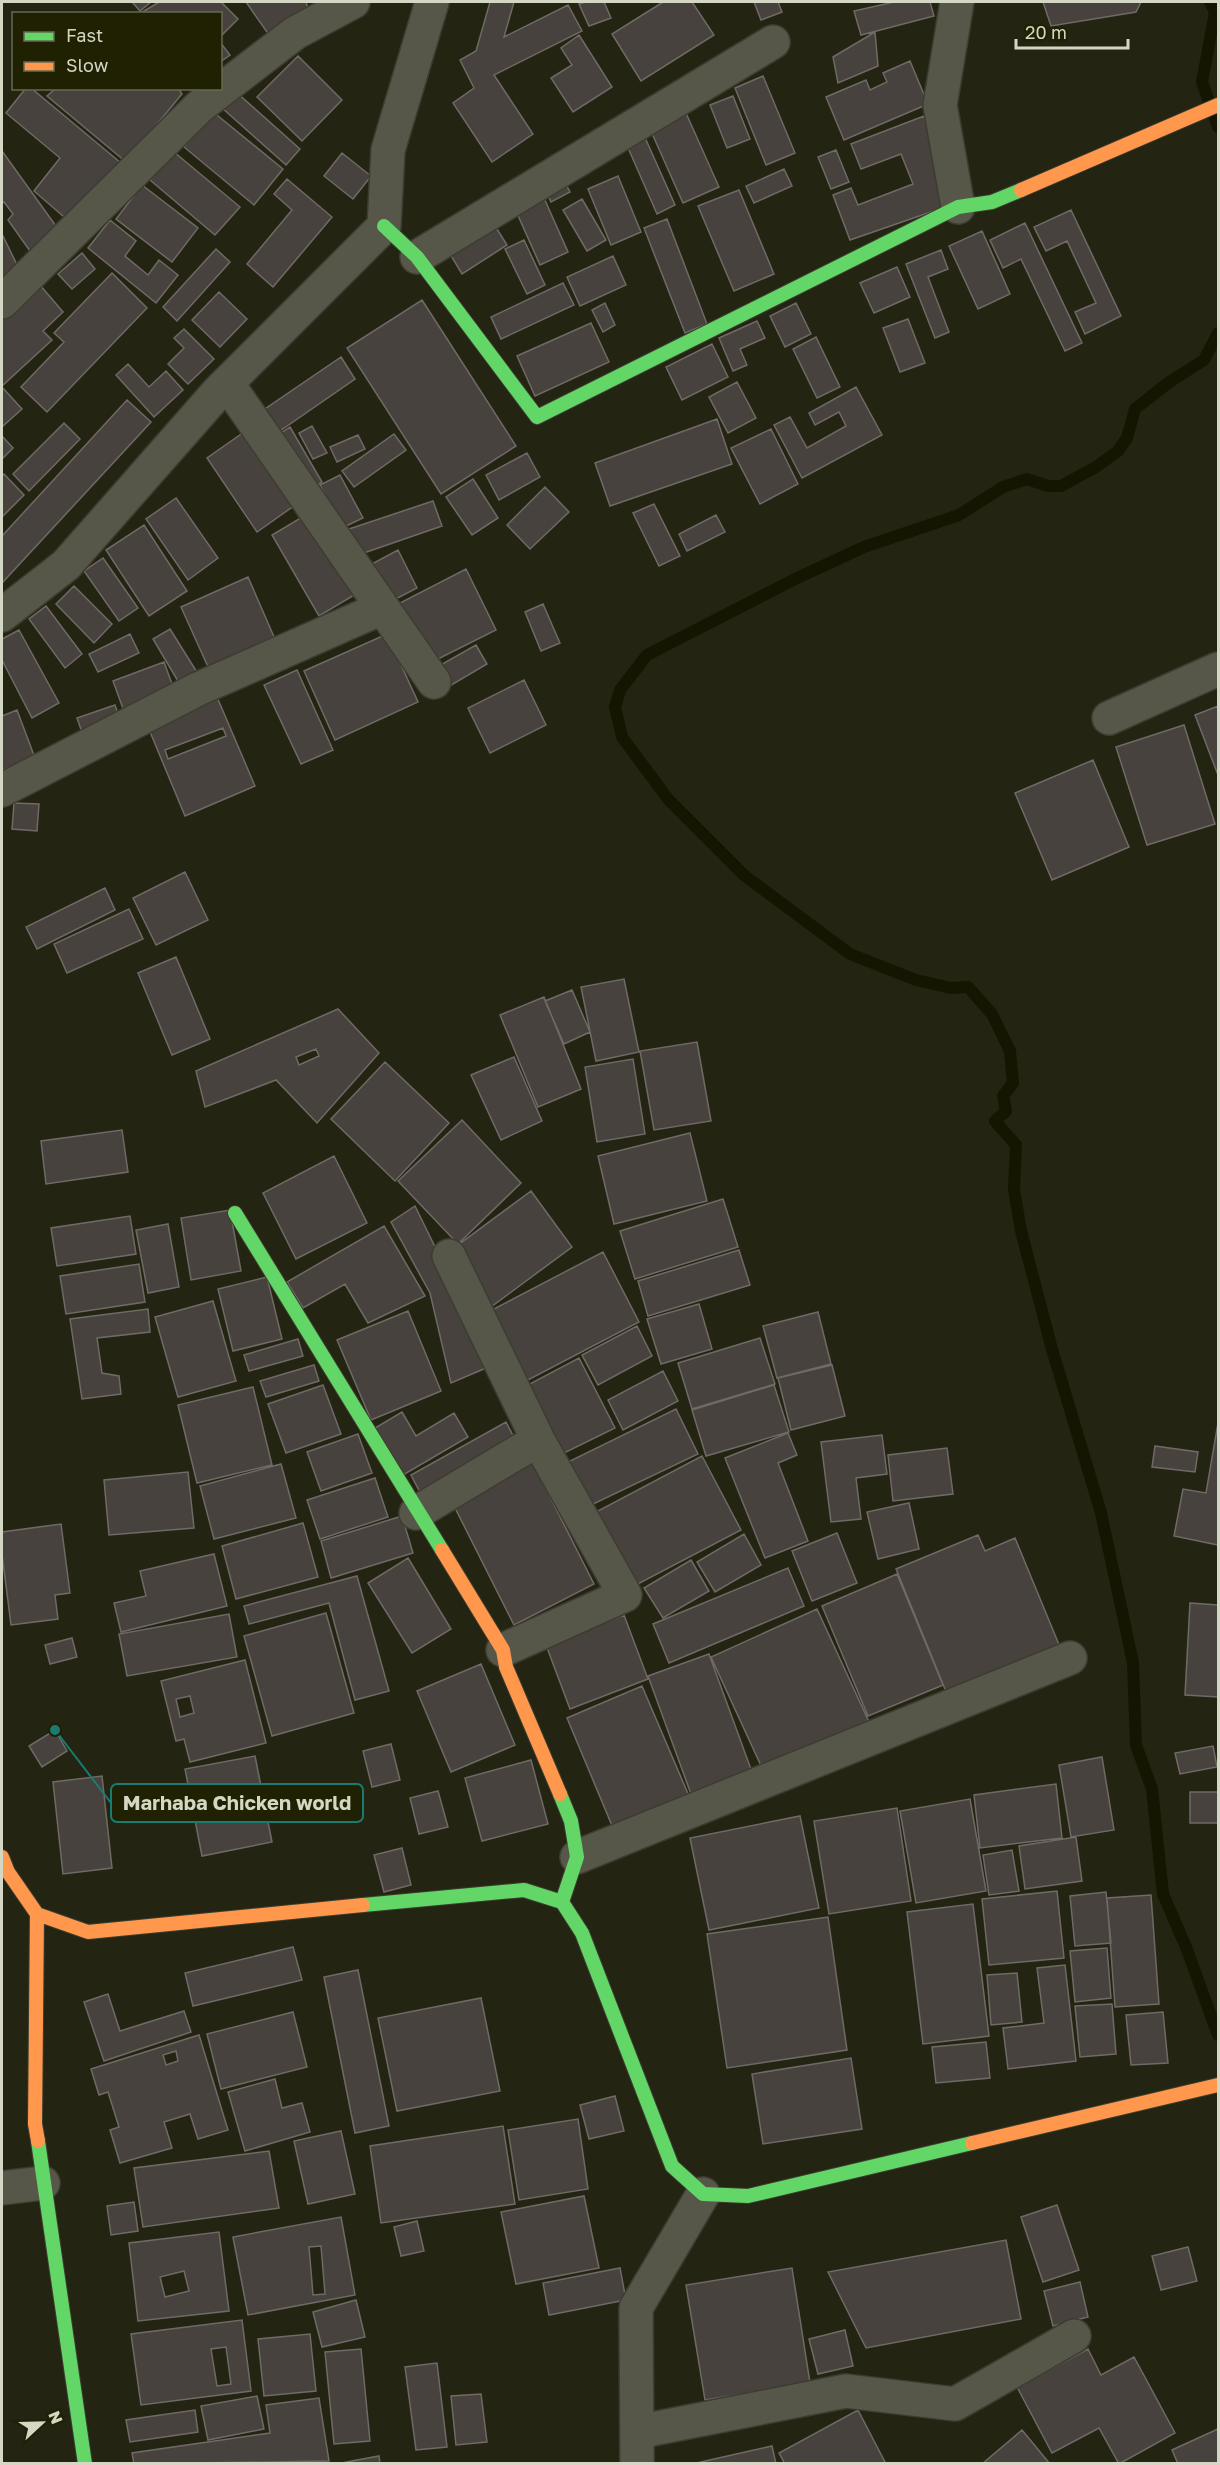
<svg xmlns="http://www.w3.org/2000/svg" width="1220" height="2465" font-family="'Golos Text',sans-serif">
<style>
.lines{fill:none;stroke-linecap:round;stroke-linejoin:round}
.stream{stroke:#151602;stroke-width:12}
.building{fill:#47423e;stroke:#706a66;stroke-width:1.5;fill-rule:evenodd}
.street-casing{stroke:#3c3d30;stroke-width:36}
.fast-casing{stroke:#3c3d30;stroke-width:16}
.slow-casing{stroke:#3c3d30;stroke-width:16}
.street{stroke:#565749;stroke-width:33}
.fast{stroke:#63d668;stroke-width:14}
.slow{stroke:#ff974d;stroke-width:14}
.leader{fill:none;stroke:#197b72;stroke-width:2}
.callout-dot{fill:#197b72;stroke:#1f2102;stroke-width:2}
.callout{fill:#1f2102;stroke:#197b72;stroke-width:2}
.callout-label{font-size:20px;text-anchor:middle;font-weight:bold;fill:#d4d7c4}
</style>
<rect width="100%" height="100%" fill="#232412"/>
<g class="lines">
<path class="stream" d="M1210,2l5,10 -13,70 16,45
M1218,333l-14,27 -36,23 -33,26 -8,29 -9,13 -22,16 -35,19h-13l-21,-7 -24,8 -44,28 -95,32 -69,32 -148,76 -27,35 -5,17 7,30 46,62 77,77 105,78 66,26 35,8 17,-1 24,27 18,37 3,32 -10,13 3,15 -11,10 21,24 -2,44 7,42 31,118 49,164 32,150 3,82 16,44 11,105 23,53 32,88"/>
</g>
<path class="building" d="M132,2h19l-11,9z
M159,2h62l17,17 -18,18v-23h-81z
M246,2h60l4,12 -41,21z
M490,2h24l-10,35 64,-32 14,26 -88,44 39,59 -41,28 -39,-59 21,-15 -14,-28 16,-9z
M586,2h18l7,16 -22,8 -10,-22z
M663,2h29l22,33 -73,46 -29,-47z
M754,2h24l4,10 -21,8z
M894,2h36l4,14 -73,19 -7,-24z
M1043,2h98l-5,10 -85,14z
M875,32l3,34 -40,17 -5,-26z
M579,35l33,52 -39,25 -22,-34 21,-13 -11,-17z
M220,42l10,13 -10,7z
M298,56l44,44 -40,41 -45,-44z
M910,61l18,43 -84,36 -18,-43 40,-17 4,10 17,-8 -4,-9z
M763,76l32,77 -29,12 -31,-77z
M26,88h5l90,75 -50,60 -37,-32 26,-33 -54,-45z
M56,88h122l4,6 -56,68 -79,-66z
M236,92l64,57 -14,16 -64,-57z
M733,96l17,43 -23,9 -17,-43z
M212,111l71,58 -29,36 -70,-58z
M686,113l33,74 -36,16 -33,-74z
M924,116l27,89 -101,35 -17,-45 18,-7 7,17 55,-21 -12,-30 -40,15 -10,-25z
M643,133l32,72 -18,9 -32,-73z
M836,150l13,32 -18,7 -13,-32z
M2,151l59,82 -31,18 -22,-31 5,-6 -9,-12 -2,1z
M174,152l66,55 -25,28 -65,-55z
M342,153l29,23 -18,23 -29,-23z
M784,169l8,17 -38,17 -8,-17z
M618,176l23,56 -30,13 -23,-56z
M287,179l45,38 -59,70 -26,-23 45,-54 -18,-16z
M563,179l7,13 -19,10 -6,-13z
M142,185l56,43 -26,34 -56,-43z
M739,190l35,84 -40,17 -36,-85z
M544,198l24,54 -28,13 -24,-54z
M582,199l24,41 -19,11 -24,-41z
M1071,210l50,106 -36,18 -10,-22 21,-9 -29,-62 -21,10 -12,-24z
M667,219l40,105 -22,9 -41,-105z
M110,220l26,21 -11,15 23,19 11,-15 19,15 -22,28 -68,-55z
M492,221l15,24 -45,29 -15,-25z
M1025,223l57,120 -17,8 -44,-92 -18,9 -13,-28z
M982,231l28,63 -32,15 -29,-63z
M2,234l20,41 -20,10z
M524,240l21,45 -18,9 -22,-45z
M216,249l14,13 -53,59 -14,-14z
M941,250l7,19 -20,8 21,55 -14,6 -29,-74z
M82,253l13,16 -23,20 -14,-15z
M613,256l13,29 -46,21 -13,-29z
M897,267l13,30 -36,16 -14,-30z
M112,273l35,35 -100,104 -26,-25 43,-45 -10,-9z
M563,283l11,22 -73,34 -10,-22z
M40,285l23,27 -20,19 9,9 -50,46v-67z
M219,292l28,27 -27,28 -28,-27z
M422,300l94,146 -75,48 -94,-146z
M605,303l10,22 -12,7 -11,-22z
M796,303l15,31 -26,13 -15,-31z
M908,319l17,44 -25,9 -17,-44z
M757,321l8,17 -25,11 7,16 -14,6 -14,-33z
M591,323l18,39 -74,34 -18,-40z
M184,329l30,30 -26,25 -20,-20 16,-16 -10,-10z
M816,337l24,50 -23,11 -24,-49z
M712,344l16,33 -46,23 -16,-33z
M341,357l14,22 -78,54 -15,-22z
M128,364l21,23 17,-16 17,19 -29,27 -38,-42z
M737,382l19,36 -28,15 -19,-36z
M2,387l20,22 -19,17 -1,-1z
M856,387l26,48 -80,43 -28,-53 16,-8 17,31 39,-22 -7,-14 -24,13 -6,-12z
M127,400l24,22 -149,161v-47z
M717,419l15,45 -122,42 -15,-43z
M64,423l16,16 -51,52 -16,-17z
M312,426l15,27 -14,6 -14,-26z
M290,427l32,55 -12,8 -32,-55z
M771,429l27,55 -38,20 -29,-56z
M247,430l51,73 -41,29 -50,-74z
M394,434l12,16 -52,37 -12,-16z
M358,435l7,14 -28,13 -7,-15z
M2,436l11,12 -11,11z
M527,453l13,24 -41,23 -13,-25z
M4,474l20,21 -22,22v-41z
M340,475l23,43 -21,10 -22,-43z
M473,479l25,39 -26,17 -26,-38z
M545,487l24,25 -39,37 -23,-24z
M176,498l42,60 -30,22 -42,-61z
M433,501l9,25 -84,29 -9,-26z
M654,504l26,52 -21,10 -26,-53z
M309,513l47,81 -37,22 -47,-81z
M716,515l9,17 -38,19 -8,-17z
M144,525l43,66 -38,25 -43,-66z
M398,550l19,38 -29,15 -20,-37z
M103,558l35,50 -19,13 -35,-50z
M466,569l30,61 -66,33 -30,-60z
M248,577l27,62 -66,30 -28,-62z
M74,586l38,38 -18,19 -38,-39z
M543,604l17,39 -19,8 -16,-39z
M46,606l36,48 -17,14 -36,-49z
M170,629l30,48 -18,11 -29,-49z
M19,630l40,73 -27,15 -30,-58v-21z
M130,634l9,19 -41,19 -9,-18z
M387,634l31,68 -83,38 -31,-69z
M476,645l11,19 -39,23 -11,-20z
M164,662l12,33 -51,19 -12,-33z
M297,670l36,80 -32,14 -37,-79z
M524,680l22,45 -56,28 -22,-45z
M217,697l38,89 -70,30 -37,-89zM223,728l3,8 -58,23 -3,-9z
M115,705l7,20 -38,13 -7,-20z
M1218,706v69l-23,-60z
M17,710l18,48 -33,12v-54z
M1184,725l31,99 -68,21 -31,-98z
M1093,760l36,87 -77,33 -37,-87z
M14,803l25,1 -2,27 -25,-2z
M185,872l23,48 -52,25 -23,-47z
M105,888l10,22 -78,39 -11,-22z
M129,909l14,30 -76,34 -13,-29z
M176,957l34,82 -38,16 -34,-82z
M624,979l15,73 -43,9 -15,-74z
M572,990l18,42 -26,12 -19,-43z
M544,997l37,92 -43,18 -38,-92z
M338,1009l41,44 -62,70 -41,-43 -71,27 -9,-36zM316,1049l3,7 -20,9 -3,-8z
M697,1042l14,79 -57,9 -14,-79z
M514,1057l28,64 -41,19 -30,-65z
M633,1059l12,75 -48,8 -12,-75z
M385,1062l64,61 -54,58 -64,-62z
M462,1120l59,63 -63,61 -60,-63z
M122,1130l6,42 -82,12 -5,-43z
M690,1133l17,68 -93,23 -16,-68z
M334,1156l33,67 -71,36 -33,-66z
M531,1191l41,56 -81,60 -41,-56z
M723,1199l15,48 -103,32 -15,-48z
M415,1206l78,159 -42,18 -21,-90 -39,-71z
M230,1210l11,61 -50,9 -10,-62z
M130,1216l6,38 -79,12 -6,-38z
M168,1224l11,63 -31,6 -12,-63z
M384,1226l41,70 -57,27 -23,-39 -42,24 -16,-26z
M739,1250l11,35 -102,31 -10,-35z
M603,1252l36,70 -113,59 -36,-70z
M139,1264l6,38 -79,12 -6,-38z
M267,1277l15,62 -49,12 -15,-62z
M213,1301l23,80 -58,16 -23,-80z
M699,1304l13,45 -51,15 -14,-45z
M148,1309l2,23 -53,6 5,35 17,3 2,18 -39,5 -12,-80z
M408,1311l33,80 -70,29 -34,-80z
M818,1312l13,52 -54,14 -14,-52z
M637,1326l15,30 -54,29 -16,-30z
M760,1338l15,46 -83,25 -14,-46z
M298,1339l5,17 -54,15 -5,-16z
M579,1358l36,70 -57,28 -34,-69z
M314,1365l5,16 -53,16 -6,-16z
M832,1365l13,51 -54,14 -13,-52z
M663,1371l15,30 -55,29 -15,-30z
M323,1385l18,49 -55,19 -18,-49z
M774,1385l15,47 -83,24 -14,-46z
M253,1387l19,78 -75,18 -19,-78z
M676,1409l22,45 -109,52 -21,-44z
M402,1412l14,24 38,-23 14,24 -65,38 -28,-47z
M506,1422l13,25 -95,53 -13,-25z
M1218,1423v122l-44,-9 9,-47 23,4z
M788,1433l9,22 -19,8 30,78 -43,17 -40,-100z
M358,1434l14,39 -51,18 -14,-39z
M882,1435l5,39 -31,4 5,41 -30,3 -10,-80z
M1155,1446l43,6 -3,20 -43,-5z
M947,1448l6,46 -60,7 -5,-46z
M702,1456l39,74 -107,56 -38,-74z
M533,1463l61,121 -80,41 -61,-121z
M281,1464l15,54 -82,21 -14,-53z
M188,1472l6,56 -85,7 -5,-55z
M375,1478l13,39 -68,22 -13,-39z
M909,1503l10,46 -41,10 -11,-47z
M402,1516l11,37 -82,25 -10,-37z
M303,1523l15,54 -82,22 -14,-53z
M61,1524l9,69 -15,2 3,24 -47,6 -9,-71v-22z
M837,1533l20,50 -45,18 -20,-50z
M744,1534l17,31 -46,27 -18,-30z
M978,1535l7,16 30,-13 45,109 -113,47 -51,-125z
M214,1554l13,52 -106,26 -7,-29 32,-7 -6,-25z
M408,1558l43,71 -39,24 -44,-70z
M691,1560l18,31 -46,27 -19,-30z
M788,1568l16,38 -135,57 -16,-39z
M897,1574l46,111 -75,31 -46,-110z
M357,1576l32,115 -34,9 -26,-97 -80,21 -5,-18z
M1190,1603l28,2v92l-33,-2z
M817,1609l52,113 -106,48 -52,-113z
M326,1613l28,100 -82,23 -28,-100z
M229,1614l8,43 -110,19 -8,-42z
M624,1615l24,64 -78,30 -24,-64z
M72,1638l5,19 -27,7 -5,-19z
M709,1654l43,118 -61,22 -43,-118z
M245,1660l21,83 -76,19 -6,-23 -8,2 -15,-60zM190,1696l4,17 -14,4 -4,-18z
M481,1664l34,81 -64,27 -34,-81z
M642,1686l47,110 -76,32 -46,-110z
M55,1730l12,21 -25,16 -13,-21z
M391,1744l9,36 -28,7 -9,-36z
M1213,1746l4,21 -37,7 -5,-21z
M255,1756l17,86 -70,14 -17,-87z
M1102,1757l12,73 -43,7 -12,-72z
M531,1760l17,64 -66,17 -17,-63z
M102,1776l10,92 -49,6 -10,-92z
M1056,1784l6,54 -82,10 -6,-53z
M438,1791l10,36 -29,7 -9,-36z
M1190,1792h28v31h-28z
M970,1799l16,92 -70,12 -16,-92z
M897,1808l14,93 -82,13 -15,-93z
M800,1816l19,92 -110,22 -19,-92z
M1076,1837l6,44 -57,8 -6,-43z
M402,1848l9,37 -27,7 -10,-37z
M1012,1850l7,41 -30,4 -6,-40z
M1057,1891l7,67 -75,7 -7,-66z
M1106,1892l5,51 -36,3 -5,-50z
M1151,1895l8,109 -44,3 -8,-109z
M973,1904l16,132 -66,8 -16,-132z
M828,1917l19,133 -120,18 -20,-134z
M293,1947l9,33 -109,26 -8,-33z
M1107,1948l4,50 -36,4 -5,-51z
M1065,1965l11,96 -68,8 -5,-41 41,-5 -7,-55z
M358,1970l31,156 -34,7 -31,-156z
M1017,1973l5,49 -31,3 -4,-50z
M108,1994l12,37 64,-20 7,21 -87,29 -20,-59z
M481,1998l19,93 -103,20 -19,-93z
M1112,2004l4,50 -36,3 -5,-51z
M293,2012l14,55 -86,22 -14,-55z
M1163,2012l5,51 -37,2 -5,-50z
M199,2035l29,95 -30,9 -8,-25 -26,8 8,26 -52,15 -10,-33 9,-3 -11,-35 -9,3 -8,-26zM176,2051l2,10 -12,4 -3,-10z
M986,2042l4,36 -54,5 -4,-36z
M851,2058l11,71 -99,15 -11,-70z
M275,2079l7,29 20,-5 8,29 -65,19 -17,-59z
M615,2096l9,35 -35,8 -9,-34z
M578,2119l10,70 -69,11 -11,-70z
M503,2126l12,78 -134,19 -11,-77z
M341,2131l14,63 -47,10 -14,-63z
M269,2151l10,57 -136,19 -9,-59z
M584,2196l15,72 -83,16 -15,-72z
M134,2202l4,29 -27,4 -4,-29z
M1057,2205l22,65 -36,12 -22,-65z
M341,2217l14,78 -107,20 -15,-78zM321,2246l4,48 -12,1 -4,-48z
M417,2221l7,30 -23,5 -7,-29z
M219,2232l10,79 -91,10 -9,-78zM184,2271l5,20 -24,6 -5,-20z
M1006,2240l15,79 -155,29 -38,-76z
M1188,2247l9,34 -36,9 -9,-34z
M620,2268l6,32 -77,15 -6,-32z
M792,2268l18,115 -105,17 -19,-115z
M1080,2282l8,35 -35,9 -9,-35z
M356,2300l9,37 -43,10 -9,-35z
M242,2320l9,71 -110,14 -10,-71zM226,2347l5,37 -14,2 -6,-37z
M845,2330l8,36 -35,8 -9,-35z
M310,2334l6,57 -52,5 -6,-57z
M361,2349l9,92 -36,3 -9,-92z
M1088,2349l13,26 33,-18 41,76 -56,31 -20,-36 -47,25 -35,-66z
M437,2363l10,84 -31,3 -11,-83z
M481,2394l6,48 -31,3 -5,-49z
M257,2396l7,33 -56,11 -7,-34z
M319,2398l10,63 -195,3 -2,-11 138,-20 -4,-28z
M195,2410l3,22 -68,10 -4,-22z
M858,2410l28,54h-101l-6,-11z
M1218,2429v35h-40l-6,-14z
M1022,2430l28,34h-68z
M772,2446l4,18h-84z
M379,2456l1,8h-44z"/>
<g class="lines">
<g class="street-casing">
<path id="street" d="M957,2l-17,103 18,102
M417,257l356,-215
M2,302l197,-195 96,-74 58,-31
M227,383l207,299
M2,615l64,-50 152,-173 166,-166 4,-76 44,-148
M1109,718l109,-49
M2,790l196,-101 184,-81
M449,1256l89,184 87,155 -122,55
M416,1513l122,-73
M577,1857l493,-199
M2,2188l41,-5
M637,2432l209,-41 109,13 119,-68
M637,2464l-1,-156 67,-114"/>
</g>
<g class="fast-casing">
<path id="fast" d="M384,226l33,31 120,160 421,-210 34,-5 29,-12
M235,1213l207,337
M560,1794l11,27 6,36 -15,45
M363,1905l161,-15 38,12 20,31 90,233 31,28 45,2 224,-53
M38,2141l47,323"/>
</g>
<g class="slow-casing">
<path id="slow" d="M1021,190l197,-85
M442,1550l61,100 3,17 54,127
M2,1857l6,15 29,42 51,18 275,-27
M37,1914l-2,210 3,17
M972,2143l246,-58"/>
</g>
<use href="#street" class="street"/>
<use href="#fast" class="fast"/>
<use href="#slow" class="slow"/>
</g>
<path class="leader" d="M55 1730L111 1803"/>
<circle class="callout-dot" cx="55" cy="1730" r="6"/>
<rect class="callout" x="111" y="1784" width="252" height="38" rx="6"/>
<g class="callout-label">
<text x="237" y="1810">Marhaba Chicken world</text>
</g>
<rect width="1220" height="2465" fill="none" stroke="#d4d7c4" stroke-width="6"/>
<rect x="12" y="12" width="210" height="78" fill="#1f2102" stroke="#676a50" stroke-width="1.5"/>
<rect x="24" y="32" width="30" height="9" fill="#63d668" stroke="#676a50" stroke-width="1.5"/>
<text x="66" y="42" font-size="18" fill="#d4d7c4">Fast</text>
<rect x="24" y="62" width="30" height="9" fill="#ff974d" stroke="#676a50" stroke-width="1.5"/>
<text x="66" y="72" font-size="18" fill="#d4d7c4">Slow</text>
<g transform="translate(42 2423) rotate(68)" stroke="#1f2102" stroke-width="4.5" paint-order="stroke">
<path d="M0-4.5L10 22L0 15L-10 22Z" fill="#d4d7c4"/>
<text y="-9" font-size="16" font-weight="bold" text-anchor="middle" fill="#d4d7c4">N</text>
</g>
<path d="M1016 39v9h112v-9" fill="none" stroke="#d4d7c4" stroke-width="3"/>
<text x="1025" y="39" font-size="18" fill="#d4d7c4" stroke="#1f2102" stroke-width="4.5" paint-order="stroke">20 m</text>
</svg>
